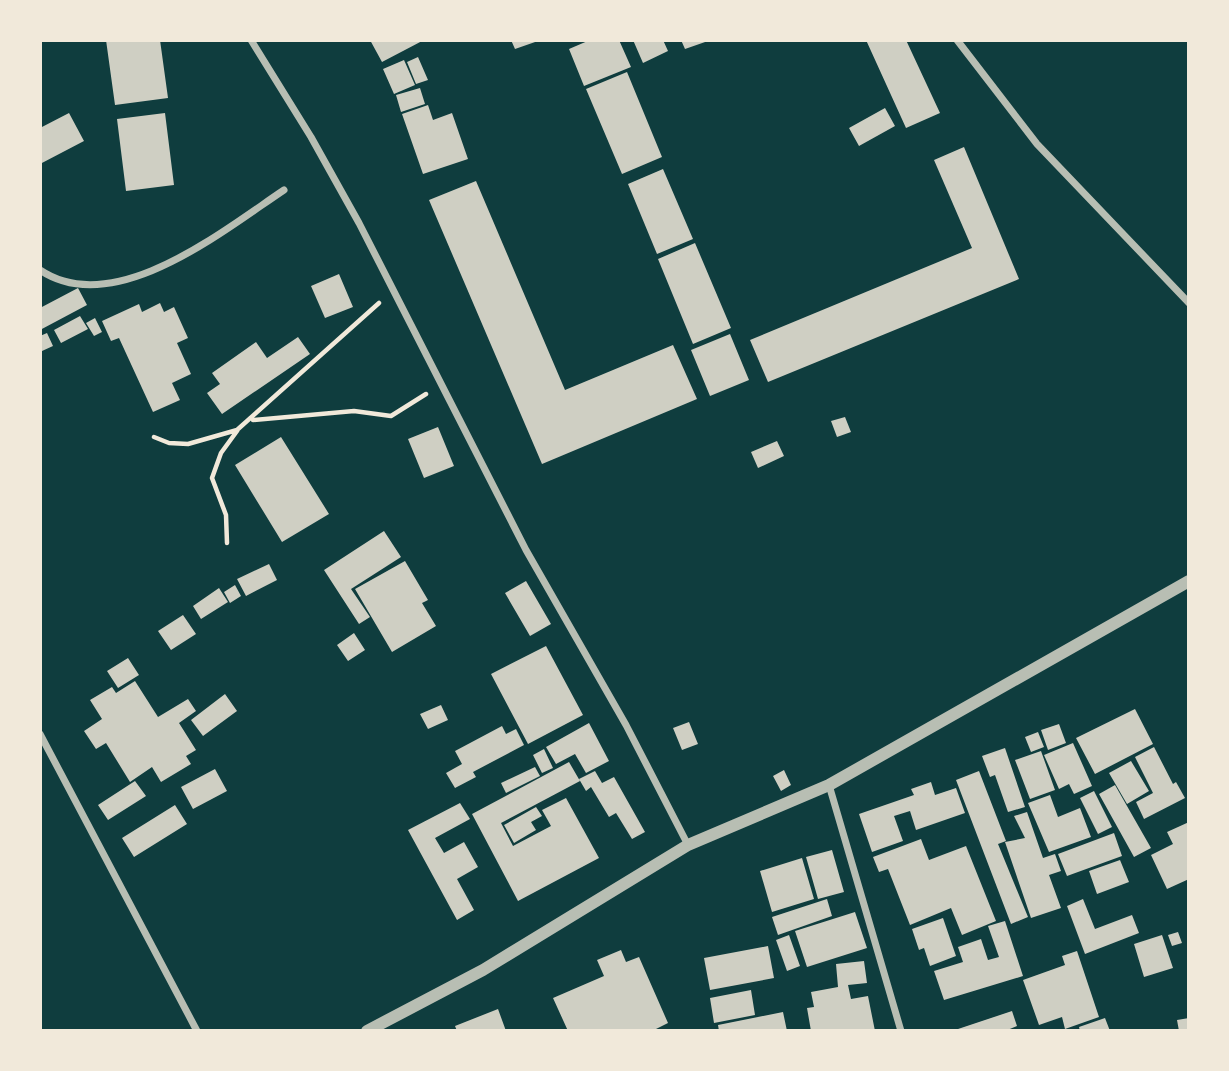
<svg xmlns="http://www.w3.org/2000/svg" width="1229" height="1071" font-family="Signika,sans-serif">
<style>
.building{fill:#cfcfc3}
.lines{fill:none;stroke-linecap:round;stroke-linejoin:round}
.path{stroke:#f1e9da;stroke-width:4.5}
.minor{stroke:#b8beb3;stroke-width:7}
.tertiary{stroke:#b8beb3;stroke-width:12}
</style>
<rect width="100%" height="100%" fill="#0f3d3e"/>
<path class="building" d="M106,40h54l8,58 -53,7z
M370,40h54l-42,22z
M511,40h27v1l-23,8z
M590,40h29l12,27 -47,19 -15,-37z
M633,40h30l5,11 -25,12z
M681,40h27v1l-23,8z
M866,40h40l34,73 -34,15z
M418,57l10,23 -12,4 -9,-22z
M404,60l11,25 -21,9 -11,-25z
M627,72l35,85 -40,17 -36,-85z
M420,88l5,16 -24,8 -5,-17z
M428,105l5,15 19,-7 16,46 -45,15 -21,-60z
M885,108l10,18 -36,20 -10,-18z
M69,113l15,28 -44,23v-36z
M165,113l9,72 -48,6 -9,-72z
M964,147l55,132 -251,103 -18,-42 222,-92 -38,-88z
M663,169l30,70 -36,15 -29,-70z
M476,181l89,209 108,-45 24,54 -155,65 -113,-264z
M695,243l36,85 -38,16 -35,-85z
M339,274l14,33 -28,11 -14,-32z
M78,288l9,17 -47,25v-22z
M160,303l4,9 10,-5 14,31 -11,5 14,31 -19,9 8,17 -27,12 -34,-74 -8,3 -9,-20 37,-17 3,8z
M80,316l8,13 -27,14 -7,-13z
M95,318l7,14 -8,4 -8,-13z
M47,333l6,13 -11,5 -2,-15z
M730,334l19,46 -39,16 -19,-46z
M298,337l12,17 -88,60 -15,-21 13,-9 -8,-11 44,-31 11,16z
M845,417l6,15 -14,5 -6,-16z
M438,427l16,39 -30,12 -16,-39z
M281,437l48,77 -47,28 -47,-77z
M777,441l7,15 -26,12 -7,-16z
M384,531l17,26 -50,32 19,28 -11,7 -35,-54z
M405,561l23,39 -6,3 14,23 -44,26 -37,-63z
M269,564l8,16 -31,16 -9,-17z
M526,581l25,43 -21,12 -25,-43z
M235,585l6,11 -11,7 -6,-11z
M219,588l9,14 -27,17 -8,-13z
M183,615l13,19 -25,16 -13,-19z
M354,633l11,17 -17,11 -11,-16z
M546,646l37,69 -55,29 -37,-70z
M128,658l11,17 -21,13 -11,-17z
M135,681l23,36 30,-18 8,12 -17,12 17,27 -10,6 5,8 -30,18 -9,-15 -22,15 -24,-39 -10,6 -12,-18 18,-12 -12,-19 22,-13 4,6z
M225,694l12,17 -34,25 -12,-16z
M441,705l7,15 -20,9 -8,-15z
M1135,709l18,35 -58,30 -19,-36z
M689,722l9,22 -16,6 -9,-22z
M589,723l20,38 -23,12 -11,-19 -19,10 -10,-17z
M1059,724l7,19 -18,7 -7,-20z
M502,726l4,8 10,-5 8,16 -51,27 3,5 -21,11 -9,-15 16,-9 -7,-13z
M1038,732l6,15 -13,5 -6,-15z
M1073,743l19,43 -18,8 -5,-10 -10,5 -15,-34z
M1154,747l19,37 3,-2 9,16 -41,21 -8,-17 17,-9 -18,-36z
M1005,748l20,59 -17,5 -13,-37 -5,2 -8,-21z
M544,749l9,19 -11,5 -9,-18z
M1041,751l14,39 -25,9 -15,-39z
M1131,761l18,30 -22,13 -18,-31z
M569,762l11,19 -79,42 12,23 38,-20 -9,-16 24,-12 33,60 -81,43 -46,-87z
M535,767l5,9 -34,17 -5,-10z
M215,769l12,22 -34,18 -12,-22z
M784,770l7,15 -10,6 -8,-15z
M595,771l7,12 12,-6 31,55 -13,7 -16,-26 -7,4 -18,-30 -5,4 -7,-12z
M979,771l27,70 -8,3 30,73 -17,7 -55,-144z
M135,781l11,15 -38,24 -10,-15z
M931,782l4,13 21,-7 9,25 -49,17 -6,-19 -16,5 9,25 -31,11 -13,-38 55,-19 -3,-6z
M1115,785l36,63 -17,9 -35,-63z
M1094,791l18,36 -14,7 -18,-36z
M1050,795l8,22 22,-9 11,29 -42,15 -21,-49z
M460,803l10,16 -35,19 9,15 20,-11 14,25 -21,12 17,31 -17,10 -49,-90z
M175,805l12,19 -53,33 -12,-19z
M536,807l6,9 -11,6 5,8 -22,13 -10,-18z
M1027,812l16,46 12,-4 6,17 -12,4 12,33 -30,10 -26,-76 20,-4 -11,-22z
M1189,822v57l-22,10 -16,-34 22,-11 -6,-12z
M1114,833l8,23 -55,20 -9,-22z
M921,839l8,21 37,-14 30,75 -34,14 -11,-27 -41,17 -22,-56 -9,3 -6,-15z
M832,850l12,42 -26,7 -12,-42z
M802,858l12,41 -42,13 -12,-41z
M1120,860l9,22 -32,12 -8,-23z
M827,899l5,17 -54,19 -6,-18z
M1083,899l12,30 37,-14 7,18 -54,21 -18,-48z
M855,912l12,36 -60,19 -12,-36z
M943,918l13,38 -26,10 -6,-18 -5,2 -7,-21z
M1005,921l18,55 -79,24 -10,-29 29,-9 -5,-15 23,-8 7,21 11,-3 -11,-31z
M1178,932l4,11 -10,3 -4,-11z
M789,935l11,31 -13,5 -11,-31z
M1162,935l11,33 -29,9 -10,-33z
M768,946l6,32 -64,12 -6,-32z
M621,950l5,12 13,-5 29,66 -16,8h-84l-15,-33 51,-22 -7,-16z
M1077,951l22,66 -34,12 -3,-12 -23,8 -16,-45 42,-15 -3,-9z
M864,961l3,22 -19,2 3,14 17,-3 7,35h-64l-4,-23 7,-1 -3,-15 27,-5 -2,-23z
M751,990l4,25 -41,8 -4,-25z
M498,1009l8,22h-49l-2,-5z
M1012,1011l5,15 -12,5h-53z
M783,1012l4,19h-68l-1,-6z
M1105,1018l5,13h-30l-1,-4z
M1189,1018v13h-10l-2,-11z"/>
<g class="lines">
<path class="path" d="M253,420l101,-9 37,5 35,-22
M154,437l15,6 19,1 49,-14 142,-127
M227,543l-1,-28 -14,-37 9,-25 16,-22"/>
<path class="minor" d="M251,40l60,97 48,86 167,327 100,175 62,120
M957,40l80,104 152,159
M40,270c74,50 184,-40 244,-80
M40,734l157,297
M829,785l72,246"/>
<path class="tertiary" d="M367,1031l116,-61 205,-125 141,-60 360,-204"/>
</g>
<rect width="1229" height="1071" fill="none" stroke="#f1e9da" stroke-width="84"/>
</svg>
